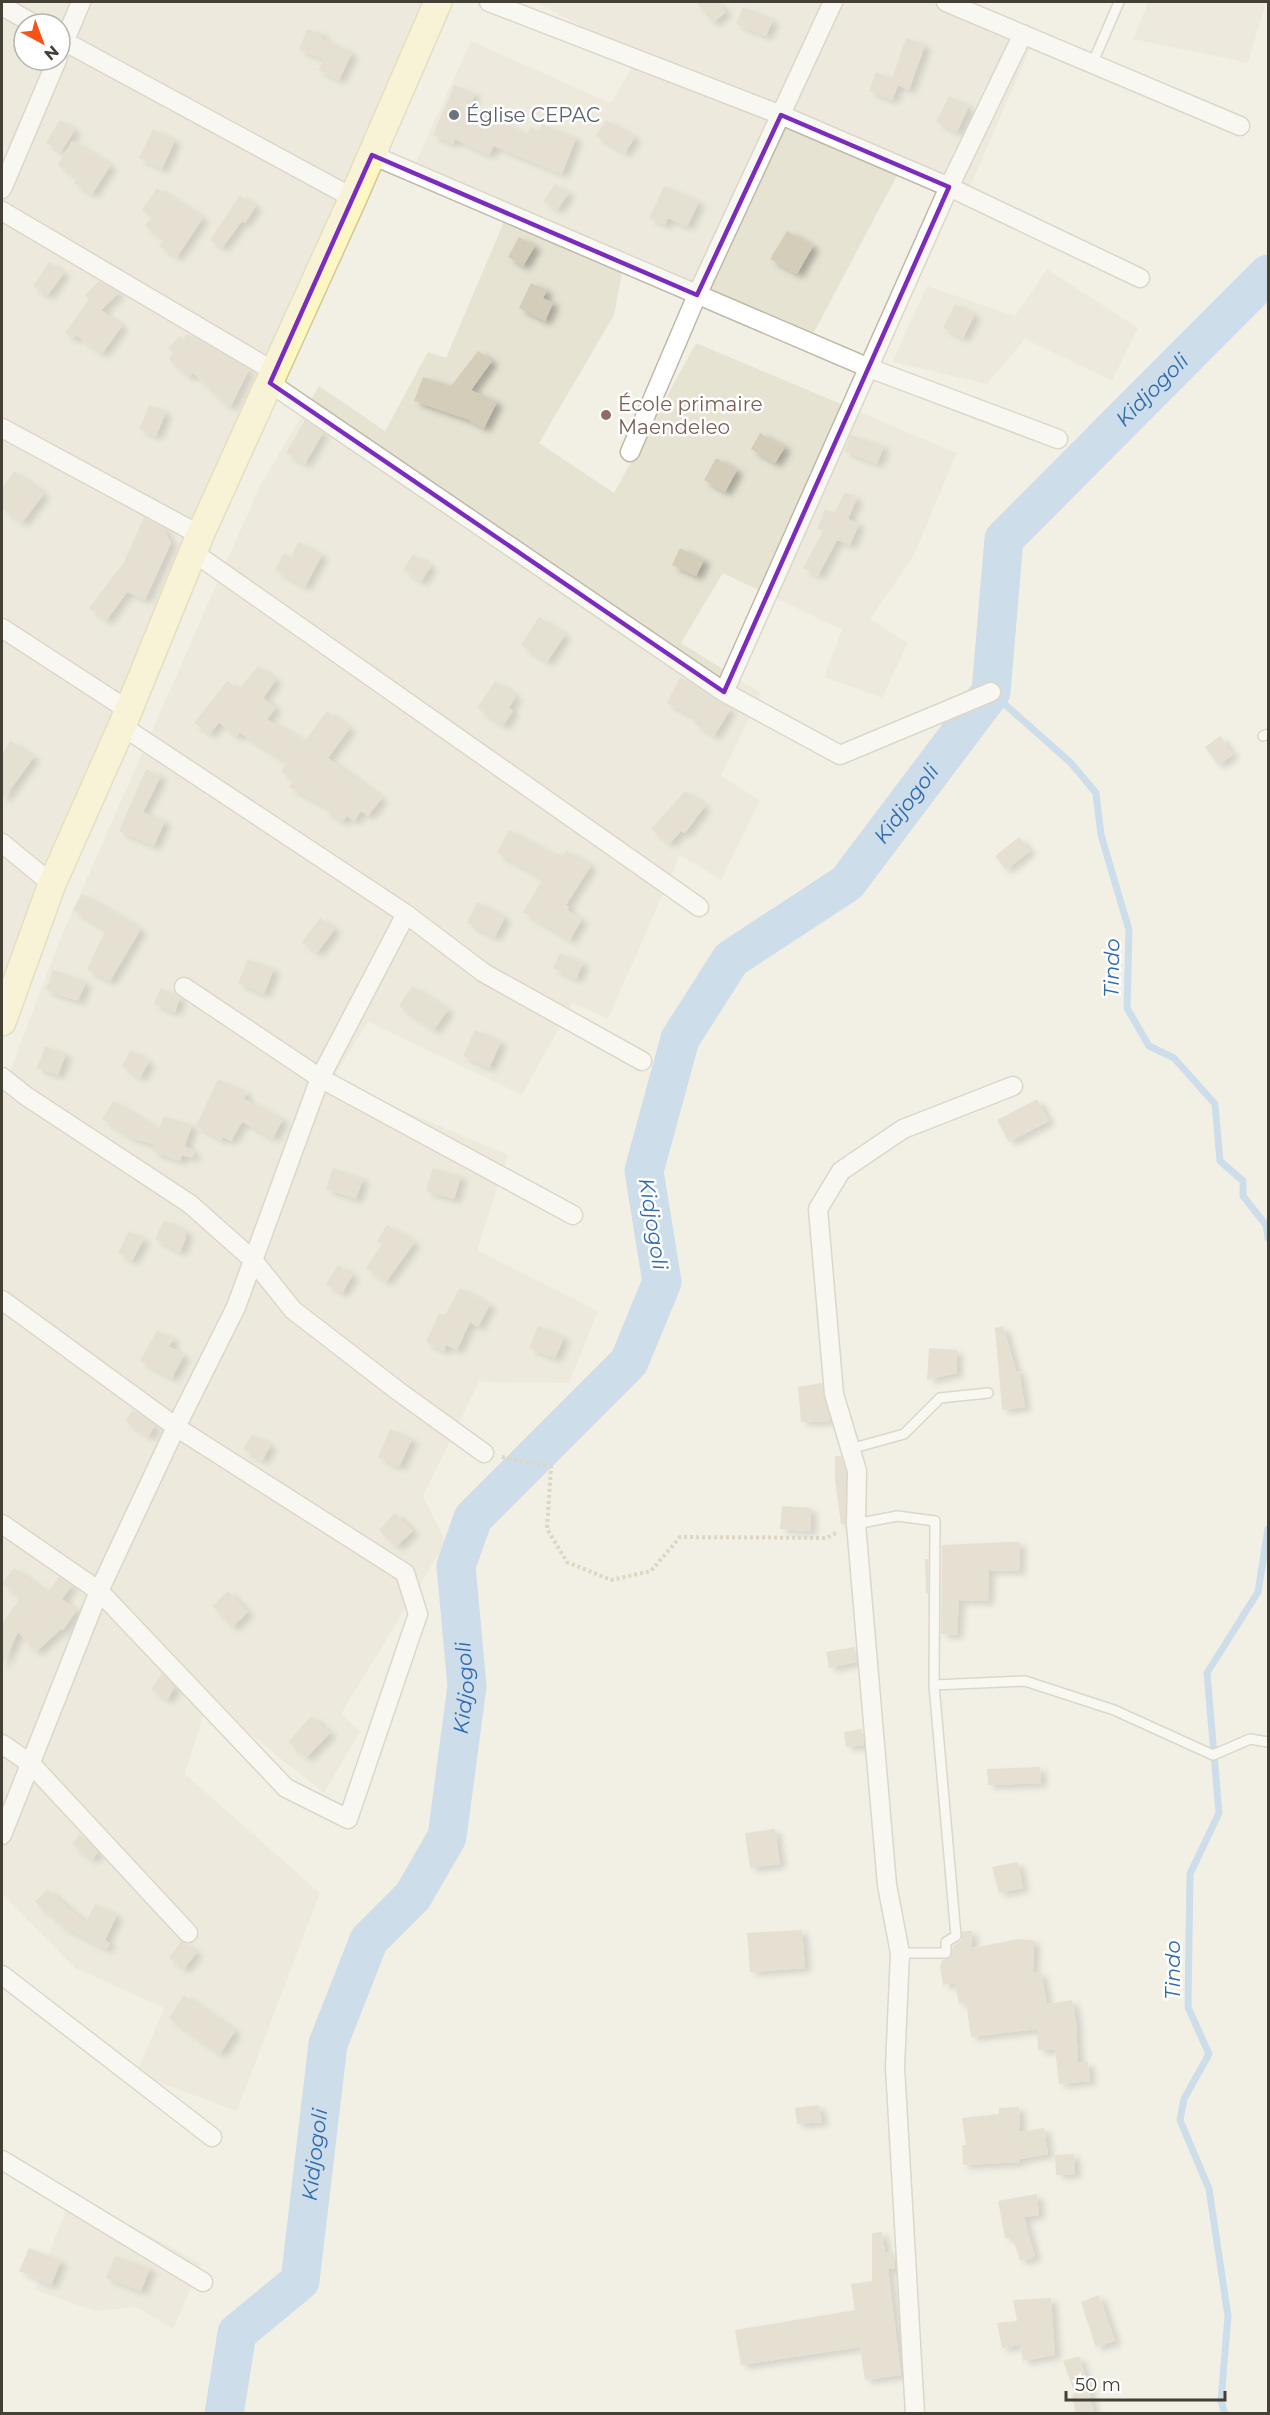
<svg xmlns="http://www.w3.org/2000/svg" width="1270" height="2415" font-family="Montserrat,sans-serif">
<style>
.residential{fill:#e6e3d3;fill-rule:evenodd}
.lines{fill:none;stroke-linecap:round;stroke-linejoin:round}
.stream{stroke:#a1c6f0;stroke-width:7}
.river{stroke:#a1c6f0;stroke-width:39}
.building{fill:#d4cdba;filter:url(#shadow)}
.lane-casing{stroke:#beb9a8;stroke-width:12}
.street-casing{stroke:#beb9a8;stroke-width:21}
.secondary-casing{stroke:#d3c995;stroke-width:30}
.path{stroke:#c0b699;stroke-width:4;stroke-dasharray:3 3;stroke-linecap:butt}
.lane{stroke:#fff;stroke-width:9}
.street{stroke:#fff;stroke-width:18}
.secondary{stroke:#fef7c3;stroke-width:27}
.marked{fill:none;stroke:#7b2cbf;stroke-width:4.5;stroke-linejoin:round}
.worship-dot{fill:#6b7280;stroke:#fff;stroke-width:2}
.education-dot{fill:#8d6e63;stroke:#fff;stroke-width:2}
.labels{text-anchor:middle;stroke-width:5;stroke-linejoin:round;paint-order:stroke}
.worship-label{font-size:20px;fill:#5b616d;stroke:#fff;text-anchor:start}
.education-label{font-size:20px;fill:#785e54;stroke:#fff;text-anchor:start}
.water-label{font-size:21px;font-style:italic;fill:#2e6ab0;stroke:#fff}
</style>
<defs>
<filter id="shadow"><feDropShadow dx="6" dy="4" stdDeviation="3" flood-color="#0004"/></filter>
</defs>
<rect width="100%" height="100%" fill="#f2f0e5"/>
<path class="residential" d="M2,2h432l-432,1031zM24,24h36v36h-36z
M535,2h408l88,45 -63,144 -67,-23 -88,166 -187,-82 -12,63 -75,128 75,50 82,-150 261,110 -44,104 -43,62 38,24 -26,55 -58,-21 18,-47 -119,-57 -42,70 80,50 -40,83 39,24 -39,80 -41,-25 -72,164 -35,-16 -51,92 -154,-73 -36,58 176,75 -31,95 121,61 -29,72 -90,-1 -56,114 23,46 -105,172 19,17 -36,62 -116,-92 -23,73 135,119 -83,218 -101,-37 28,-66 -89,-40 -73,-74v-802l59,-155 198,-449 60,-102 66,45 43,-79 18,6 62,-146 -96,-41 59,-130 140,62 27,-47z
M1148,2h118l-18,61 -115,-24z
M1047,269l91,59 -26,53 -87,-42 -38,45 -95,-22 35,-76 88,30z
M72,2194l130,70 -29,65 -37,-22 -41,4 -60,-21z"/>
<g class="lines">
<path class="stream" d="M991,692l80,71 25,30 5,42 28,95 -2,78 22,38 25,12 41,46 5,57 23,20v15l23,29 2,13
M1225,2414l-4,-13 7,-85 -19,-127 -29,-69 4,-21 25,-45 -21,-47 2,-133 29,-61 -12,-140 51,-81 10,-63"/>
<path class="river" id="s1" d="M224,2414l13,-81 63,-52 28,-237 41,-104 44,-44 34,-59 20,-151 -11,-120 17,-48 156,-156 33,-80 -18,-111 36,-132 51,-80 116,-76 144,-191 13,-153 264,-265"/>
</g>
<path class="building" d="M696,2h21l9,10 -13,11z
M743,7l30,13 -7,16 -30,-12z
M307,29l15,5 -1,4 31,15 -13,27 -21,-10 6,-11 -25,-9z
M906,38l19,7 -16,45 -11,-5 -6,15 -23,-9 7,-19 16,7z
M454,85l21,9 -5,11 57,30 3,-8 9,3 3,-6 34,14 -14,36 -68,-28 -5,9 -34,-16 -2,5 -20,-9z
M949,96l20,10 -12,26 -21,-10z
M60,120l15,10 -14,22 -15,-10z
M606,120l29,17 -10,16 -29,-17z
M153,129l22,11 -13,29 -23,-11z
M72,141l39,24 -19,29 -18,-11 4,-5 -20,-13z
M555,184l14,9 -12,17 -14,-9z
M664,186l35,16 -12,25 -19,-9 -3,7 -16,-7z
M157,188l46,30 -26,39 -18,-11 5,-7 -19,-13 6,-9 -9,-7z
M240,195l16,11 -11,17 -3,-2 -20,27 -12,-8z
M787,231l26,15 -16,28 -27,-15z
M519,237l16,9 -12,20 -15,-9z
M49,262l15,11 -17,23 -14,-10z
M99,281l20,12 -18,17 21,16 -20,28 -26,-19 -4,4 -7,-6 24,-34 -4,-4z
M531,283l16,7 -4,8 10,5 -8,18 -26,-13z
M955,304l20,10 -12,24 -20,-10z
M188,334l61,36 -19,38 -37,-35 -5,4 -20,-19 5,-5 -5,-5 12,-12 3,3z
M478,351l14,10 -21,29 26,12 -13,26 -17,-9 -53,-18 9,-24 28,9z
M149,405l17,7 -10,24 -17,-7z
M305,420l18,13 -18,31 -19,-11z
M760,433l25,14 -10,16 -24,-14z
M851,435l33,11 -7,18 -33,-13z
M716,458l21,12 -12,22 -21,-12z
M14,471l30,23 -22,29 -20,-15v-20z
M845,492l12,6 -9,21 11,5 -9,21 -13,-5 -19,36 -15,-8 20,-37 -6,-2 8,-20 9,4z
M144,517l19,11 8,15 -26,57 -18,-8 -21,29 -17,-13 35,-46z
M298,542l24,13 -17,32 -30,-17 9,-17 7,4z
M680,548l24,12 -8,16 -24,-11z
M413,554l18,12 -10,16 -18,-12z
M539,617l26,18 -18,27 -26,-17z
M258,666l18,14 -13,18 13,10 -9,11 38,22 22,-30 23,17 -22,30 54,40 -14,18 -7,-5 -7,10 -7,-5 -5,6 -17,-12 2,-3 -38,-20 5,-8 -13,-7 6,-10 -47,-29 -4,4 -17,-15 -9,12 -16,-11 33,-42 11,9z
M680,677l50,33 -16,26 -20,-13 3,-5 -30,-15z
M495,681l21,15 -7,12 4,3 -10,15 -26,-18z
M1220,736l13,19 -15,10 -13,-18z
M10,741l24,16 -32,44v-47z
M146,769l15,7 -18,36 22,9 -11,25 -35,-15z
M685,791l20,15 -20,27 -4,-2 -12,13 -18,-15z
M509,830l43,24 2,-2 8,5 4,-7 25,16 -25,39 3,2 -2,3 15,9 -12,21 -47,-28 18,-30 -4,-3 2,-3 -42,-23z
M1019,837l11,14 -24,19 -11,-14z
M82,894l59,35 -31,52 -23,-11 19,-41 -33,-19z
M477,902l28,15 -10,20 -28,-14z
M320,918l15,11 -18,24 -15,-11z
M560,953l23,10 -7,16 -23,-11z
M248,959l26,10 -10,25 -26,-11z
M53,970l33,12 -8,19 -32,-11z
M412,986l36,24 -14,20 -35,-24z
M161,988l19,10 -5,14 -21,-8z
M475,1030l26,12 -12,26 -26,-12z
M45,1046l21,8 -8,21 -21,-7z
M131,1050l18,12 -9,16 -18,-12z
M218,1079l29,14 -3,6 39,20 -10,19 -31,-16 -11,19 -8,-4 -2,3 -25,-14z
M1037,1099l12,22 -40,21 -12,-22z
M113,1101l46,29 5,-14 28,9 -7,21 10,6 -3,6 -10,-3 -2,6 -28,-10 2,-6 -22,-7 -30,-19z
M333,1168l30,11 -7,20 -30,-10z
M433,1168l28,8 -7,23 -28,-8z
M164,1220l22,11v7l-6,14 -25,-13z
M387,1225l28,17 -29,40 -20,-14 16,-24 -5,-3z
M129,1231l15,8 -12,22 -14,-8z
M338,1265l15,10 -11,18 -16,-9z
M460,1288l30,17 -12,22 -8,-5 -13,28 -11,-5 -2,6 -18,-9 13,-29 6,2z
M538,1326l26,11 -9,21 -26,-10z
M1003,1326l13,45h3l6,36 -23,3 -7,-82z
M157,1330l17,9 -5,7 15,9 -12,23 -32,-17z
M929,1348l28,2v23l-30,7z
M822,1383l8,38 -29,1 -3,-35z
M133,1410l22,16 -7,11 -23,-16z
M390,1429l22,10 -13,28 -21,-10z
M252,1434l19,11 -9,16 -19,-12z
M835,1456h6l5,17 -1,51h-4l-6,-44z
M782,1506l29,2v23l-31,-2z
M395,1513l18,18 -17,16 -17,-17z
M1006,1542h14l-1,29 -30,-1 -1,31 -29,-1 -2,35 -16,-1 1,-89z
M925,1559h3v34h-2z
M14,1568l33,25 12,-16 13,9 -10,13 15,11 -14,20 -2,-1 -25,23 -18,-20 -16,35v-43l18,-26 -18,-15z
M228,1591l20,21 -15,15 -21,-21z
M855,1647l2,15 -28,6 -3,-16z
M162,1673l13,14 -8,13 -16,-11z
M311,1716l19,17 -24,25 -18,-16z
M862,1729l2,16 -18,2 -2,-15z
M1040,1767l1,16 -53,2 -1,-16z
M775,1829l5,35 -30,4 -5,-35z
M80,1834l18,18 -6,8 -20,-16z
M1018,1862l5,26 -24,5 -7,-26z
M47,1889l39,34 9,-19 22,11 -12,25 5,4 -4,5 -42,-22 -29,-25z
M802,1930l3,38 -55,4 -3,-39z
M962,1931h10v17l46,-9 16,1 -1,33 8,-1 6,32 25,-4 4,21 2,42 10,-1 2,19 -31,3 -4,-34h-17l-1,-21 -66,8 -5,-35 -7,2 -4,-21 -12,2 -3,-18 2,-7 9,-3 2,-11 9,-6z
M181,1941l16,11 -13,17 -15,-11z
M184,1995l51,36 -15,23 -51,-36z
M819,2105l3,17 -25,2 -2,-16z
M1019,2107l1,25 24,-4 4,26 -28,5v3l-57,3 -1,-20h4l-4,-27 37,-4v-6z
M1074,2154l1,20 -19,1 -1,-20z
M1037,2194l2,21 -15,2 11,40 -15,4 -7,-23h-8l-7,-37z
M882,2232l3,20h9l1,17h-7l13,106 -36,5 -5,-33 -119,18 -6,-35 120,-20 -4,-26 21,-3v-48z
M29,2248l32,13 -10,24 -32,-14z
M115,2256l35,12 -9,23 -35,-13z
M1099,2295l16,46 -19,6 -15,-45z
M1051,2298l4,57 -32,6 -3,-16 -18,3 -5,-25 20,-2 -4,-21z
M1079,2356l7,22 8,36h-18l-4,-19 3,-1 -12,-33z"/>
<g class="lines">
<g class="lane-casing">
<path id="lane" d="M1093,62l26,-60
M1263,736l5,-2
M850,1449l54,-15 36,-36 48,-5
M856,1524l41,-8 38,5 -1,164 22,251 -10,6v11h-46
M934,1685l91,-4 89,29 99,45 37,-16 18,3"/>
</g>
<g class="street-casing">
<path id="street" d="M489,2l292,113 168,72 191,91
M946,2l294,124
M2,6l32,18
M60,39l293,159
M60,52l21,-50
M372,155l497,213 189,71
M2,189l55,-129
M2,211l273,161
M270,383l454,309 116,63 151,-63
M2,428l198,107
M630,452l67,-157 136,-293
M193,552l506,355
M2,628l126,82
M724,692l225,-505 74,-153
M122,726l284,188 78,59 158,88
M2,843l50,41
M184,987l136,91 253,137
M2,1077l24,19 164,108 62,55 41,51 105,81 86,62
M2,1300l174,127 229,146 13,41 -70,205 -62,-31 -187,-197 -97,-67
M2,1744l29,20 157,169
M2,1835l97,-244 77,-164 60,-120 84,-229 86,-164
M2,1975l210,162
M2,2160l201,122
M915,2414l-20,-347 5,-114 -13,-68 -31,-361 1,-53 -23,-77 -16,-185 23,-38 62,-42 110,-43"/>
</g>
<g class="secondary-casing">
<path id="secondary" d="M2,1022l50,-138 70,-158 78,-191 153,-337 85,-196"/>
</g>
<path class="path" d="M502,1457l49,10 -4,62 20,33 44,18 40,-9 29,-34 146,1 12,-6"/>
<use href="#lane" class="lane"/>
<use href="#street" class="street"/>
<use href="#secondary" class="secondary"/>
</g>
<path d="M0 0H1270V2415H0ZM781,115l168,72 -225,505 -454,-309 102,-228 325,140z" fill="#f2f0e5" fill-opacity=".55" fill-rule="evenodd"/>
<path class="marked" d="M781,115l168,72 -225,505 -454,-309 102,-228 325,140z"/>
<circle class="worship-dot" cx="454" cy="115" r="6"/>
<circle class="education-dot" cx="606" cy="415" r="6"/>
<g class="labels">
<g class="worship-label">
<text x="466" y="122">Église CEPAC</text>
</g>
<g class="education-label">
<text x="618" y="411">École primaire<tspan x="618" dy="23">Maendeleo</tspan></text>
</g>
<g class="water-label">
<text dy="7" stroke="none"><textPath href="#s1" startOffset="2361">Kidjogoli</textPath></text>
<text dy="7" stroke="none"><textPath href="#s1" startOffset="1857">Kidjogoli</textPath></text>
<text transform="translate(1112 968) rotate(-89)" y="7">Tindo</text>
<text transform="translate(653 1224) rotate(81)" y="7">Kidjogoli</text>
<text dy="7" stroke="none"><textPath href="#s1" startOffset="795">Kidjogoli</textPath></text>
<text transform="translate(1173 1970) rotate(-90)" y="7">Tindo</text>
<text dy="7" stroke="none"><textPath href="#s1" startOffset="291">Kidjogoli</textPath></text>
</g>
</g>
<rect width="1270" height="2415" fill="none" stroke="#454035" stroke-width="6"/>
<g transform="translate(42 42) rotate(139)"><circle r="28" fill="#ffffff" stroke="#b5b3ae" stroke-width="1.5"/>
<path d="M0-4.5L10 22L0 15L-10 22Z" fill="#f95215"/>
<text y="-9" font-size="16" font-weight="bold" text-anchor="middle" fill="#454035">N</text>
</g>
<path d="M1066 2391v9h159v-9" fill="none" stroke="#454035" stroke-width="3"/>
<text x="1075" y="2391" font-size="18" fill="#454035" stroke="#ffffff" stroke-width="4.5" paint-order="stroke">50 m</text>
</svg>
